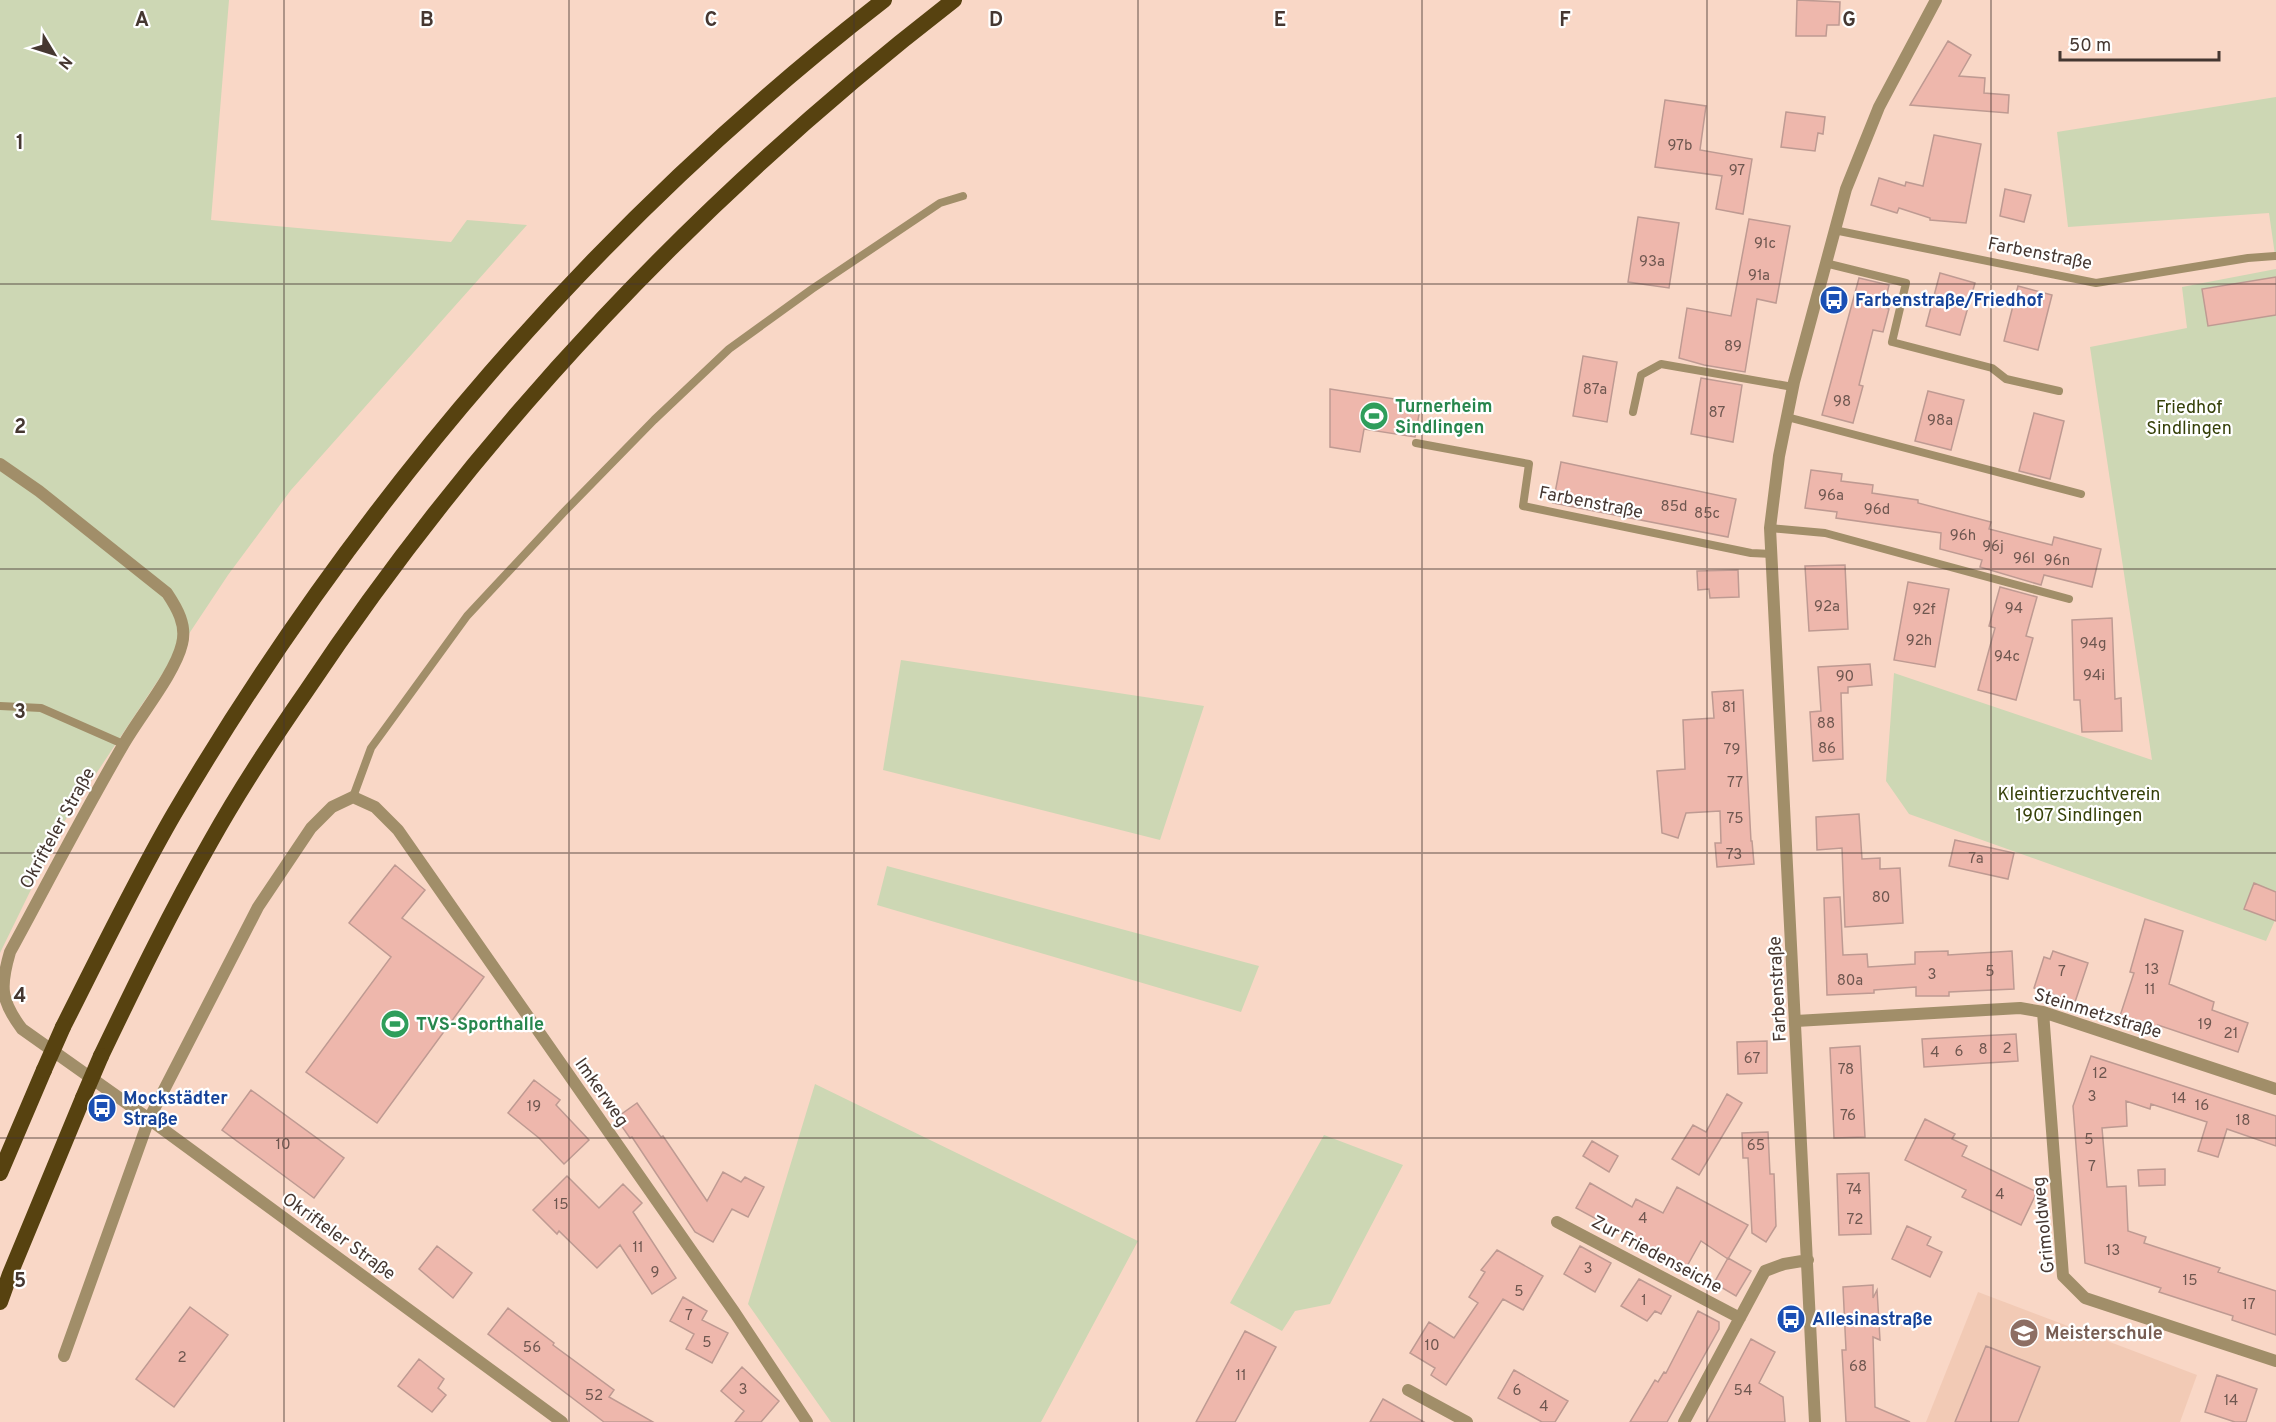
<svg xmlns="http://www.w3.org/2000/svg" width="2276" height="1422" font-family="Overpass,sans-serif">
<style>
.built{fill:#f2cab5}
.green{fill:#cdd7b4}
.building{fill:#eeb7ac;stroke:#be9a92;stroke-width:1.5}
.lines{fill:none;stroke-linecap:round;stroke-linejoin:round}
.service{stroke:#a18e69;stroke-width:8}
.minor{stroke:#a18e69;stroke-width:12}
.tertiary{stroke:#a18e69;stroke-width:12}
.trunk{stroke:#574210;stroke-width:16}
.trunk-bridge{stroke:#574210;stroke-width:16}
.grid{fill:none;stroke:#453731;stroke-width:1.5;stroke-opacity:0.55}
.labels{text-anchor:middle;stroke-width:4.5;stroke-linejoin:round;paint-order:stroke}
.number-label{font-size:15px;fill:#6f5750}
.street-label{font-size:18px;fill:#453731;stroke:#fff}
.transit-label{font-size:18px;font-weight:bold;fill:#164399;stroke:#fff;text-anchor:start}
.leisure-label{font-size:18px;font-weight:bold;fill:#27864d;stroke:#fff;text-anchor:start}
.park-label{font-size:18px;fill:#364109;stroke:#fff}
.education-label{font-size:18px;font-weight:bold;fill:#785e54;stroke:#fff;text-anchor:start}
.grid-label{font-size:20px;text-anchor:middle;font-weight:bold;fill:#453731;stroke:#fff;stroke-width:4.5;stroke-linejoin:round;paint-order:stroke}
</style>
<rect width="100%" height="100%" fill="#f9d7c6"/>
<path class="built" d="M1978,1292l219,83 -17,47h-254z"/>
<path class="green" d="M0,0h229l-18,220 240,22 16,-22 60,5 -236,265 -63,85 -164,247 -64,131z
M2276,97v165l-7,-49 -201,14 -11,-95z
M2276,269v649l-10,23 -357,-127 -23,-33 8,-108 258,87 -62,-413 97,-19 -5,-41z
M901,660l303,46 -44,134 -277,-70z
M887,866l372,100 -18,46 -364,-107z
M815,1084l323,157 -97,181h-210l-83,-118z
M1324,1135l79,30 -73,139 -35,7 -13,20 -52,-28z"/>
<path class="building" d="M1797,0l43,2 -1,23h-12l-1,11h-30z
M1948,41l23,14 -12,21 26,2 -1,15 25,2 -1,18 -98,-8z
M1665,100l41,6 -6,44 52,9 -9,55 -27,-5 6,-33 -67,-9z
M1786,112l39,5 -2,17 -5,-1 -3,18 -34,-4z
M1934,135l47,9 -15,79 -36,-3v-2l-31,-10 -2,5 -26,-8 8,-27 26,8 1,-4 17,4z
M2005,189l26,6 -7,27 -24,-6z
M1638,217l41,6 -10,65 -41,-6z
M1749,219l41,7 -14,77 -19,-4 -12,73 -41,-7 -25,-7 8,-50 44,8z
M1940,273l35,10 -15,52 -34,-9z
M2276,277v38l-68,11 -6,-37z
M1859,278l30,7 -5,22 5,2 -6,23 -10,-2 -14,55 4,1 -10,37 -31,-8z
M2018,286l34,9 -14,55 -34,-9z
M1583,356l34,6 -10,60 -34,-6z
M1701,378l41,7 -9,57 -42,-8z
M1330,389l91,14 -6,34 -51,-8 -4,23 -30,-5z
M1928,391l36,9 -13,50 -36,-9z
M2034,413l30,8 -14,58 -31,-8z
M1561,462l175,37 -8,38 -175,-34z
M1811,470l31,4 -1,7 32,4 -1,8 46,7v3l73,19 -2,7 63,16 2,-8 47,12 -9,38 -48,-12 -3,10 -61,-18 2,-7 -42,-11 1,-16 -105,-15 1,-6 -32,-4z
M1845,565l3,64 -39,2 -4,-65z
M1738,570l1,27 -29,1 -1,-9 -11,1 -1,-19z
M1908,582l41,7 -14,78 -41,-7z
M2000,587l37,10 -11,39 7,2 -17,62 -38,-10 17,-62 -6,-2z
M2112,618l3,81 6,-1 1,33 -40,1 -2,-32h-6l-2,-80z
M1870,664l2,21 -24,2v6h-7l2,66 -30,2 -3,-49 11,-1 -3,-44z
M1743,690l8,151h1l2,23 -37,3 -2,-24h6l-1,-32 -34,2 -8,25 -16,-5 -5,-62 28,-2 -2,-49 31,-2 -2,-26z
M1859,814l3,45 18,-1v11l20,-1 3,55 -58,4 -3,-79 -25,2 -1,-33z
M1955,840l59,13 -6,26 -59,-13z
M395,865l30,25 -23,28 82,59 -107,146 -71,-51 85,-115 -42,-34z
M2254,883l22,9v29l-32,-12z
M1840,897l3,58 24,-1 1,13 47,-3v-12l33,-1v4l64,-4 2,38 -65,3v4h-33v-9l-42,3v3l-47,2 -3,-97z
M2145,919l38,12 -14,53 45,18 -2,8 36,13 -10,29 -80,-27v3l-38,-12 14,-43 -4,-1z
M2053,951l35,12 -13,39 -41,-14 10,-31 6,2z
M2016,1034l2,27 -94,6 -2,-28z
M1767,1041v32l-29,1 -1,-32z
M1860,1046l5,91 -31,1 -4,-90z
M2091,1056l185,60v30l-49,-17 -9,28 -20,-6 9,-29 -56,-18 -1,5 -24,-8 1,25 -25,2 5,59 19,-1 2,45 18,6 -2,6 76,25 -2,4 58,19v44l-44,-15 1,-4 -74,-24 2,-4 -76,-25 -12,-157z
M534,1080l26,20 -4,5 33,35 -25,24 -25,-26 -31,-25z
M251,1090l93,68 -30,40 -92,-68z
M1727,1094l15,9 -43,72 -27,-16 21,-34 13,7z
M637,1103l24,34 2,-1 44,65 16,-29 18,10 4,-5 19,10 -16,30 -16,-8 -19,33 -18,-10 -63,-95 -2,1 -14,-20z
M1925,1119l30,15 -3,5 15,7 -5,10 75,36 -16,33 -59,-28 4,-7 -61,-30z
M1768,1132l2,42h4l2,52 -10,16 -14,-9 -4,-75h-5l-1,-25z
M1592,1141l26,15 -9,16 -26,-16z
M2165,1169v16l-26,1 -1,-16z
M1869,1173l2,61 -32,1 -2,-61z
M567,1176l32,32 24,-24 19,19 -9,9 43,66 -24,16 -32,-49 -23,23 -38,-37 -2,3 -24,-24z
M1590,1183l42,24 4,-8 27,14 14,-26 71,38 -20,34 -27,-18 -15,27 -110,-60z
M1907,1226l24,11 -4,8 15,7 -12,25 -38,-18z
M437,1246l35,27 -19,25 -34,-29z
M1580,1246l31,17 -16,29 -31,-18z
M1497,1250l46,26 -20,34 -20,-11 -57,86 -15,-10 4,-7 -25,-15 19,-31 25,16 24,-35 -9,-6 16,-25 -4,-2z
M1728,1258l23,13 -15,25 -22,-13z
M1639,1279l32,17 -10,18 -6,-3 -8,10 -26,-15z
M1873,1285v13l4,-8 3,50 -7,-3 2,70 35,15h-64l-4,-72h4l-3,-63z
M683,1297l24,14 -5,9 26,13 -16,30 -26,-14 8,-15 -24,-13z
M190,1307l38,28 -54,72 -38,-28z
M508,1308l46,35 -1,2 61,45 -5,7 44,25h-49l-116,-88z
M1698,1311l21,11v7l-52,93h-37l25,-42 3,2 6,-10 2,1z
M1245,1331l31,16 -41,75h-39z
M1751,1339l24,13 -16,31 24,14 2,25h-78z
M1986,1346l54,21 -22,55h-63z
M419,1359l25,20 -6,9 8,7 -14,17 -34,-26z
M742,1367l37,34 -18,21h-26l9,-11 -23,-20z
M1514,1370l54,31 -13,21h-13l-44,-24z
M2217,1375l40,14 -11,33h-11l-30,-10z
M1383,1399l41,23h-54z"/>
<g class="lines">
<path class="service" d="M1834,230l262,53 152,-25 27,-2
M1825,263l81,20 -14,59 100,26 14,11 53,12
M1633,412l8,-37 20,-11 132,23
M1787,417l294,77
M1416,443l113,21 -6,42 228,47 21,1
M1770,528l55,5 244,66
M0,706l41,2 82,36
M353,797l18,-49 96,-132 96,-103 91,-93 75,-71 83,-60 128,-86 23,-7"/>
<path class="minor" d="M2043,1012l20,264 22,22 191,63
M1796,1021l224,-13 23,4 233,77
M1557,1222l183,96
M64,1356l85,-237 109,-212 53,-79 21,-21 21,-10 22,10 23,23 337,483 72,109
M1408,1390l59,32
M1684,1422l81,-151 19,-7 24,-4
M1815,1422l-45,-894 9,-72 15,-74 52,-193 33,-82 57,-107"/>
<path class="tertiary" d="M0,464l39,27 128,102c10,15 20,32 15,51 -7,30 -44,74 -60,103 -39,67 -75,137 -112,205 -10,34 -10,48 12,77l127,90 413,303"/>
<path class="trunk" d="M63,1027c36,-71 71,-144 111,-213 184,-313 422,-591 710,-814
M101,1056c35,-73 70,-145 110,-215 29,-52 62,-102 96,-151 176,-264 396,-496 647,-690
M0,1173l44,-103
M0,1302l10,-28 73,-176"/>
<path class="trunk-bridge" d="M44,1070l19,-43
M83,1098l18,-42"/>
</g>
<path class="grid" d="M284,0v1422M569,0v1422M854,0v1422M1138,0v1422M1422,0v1422M1707,0v1422M1991,0v1422M0,284h2276M0,569h2276M0,853h2276M0,1138h2276"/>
<defs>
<g id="bus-disc" transform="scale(1.5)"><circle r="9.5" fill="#1a4fb4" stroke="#fff"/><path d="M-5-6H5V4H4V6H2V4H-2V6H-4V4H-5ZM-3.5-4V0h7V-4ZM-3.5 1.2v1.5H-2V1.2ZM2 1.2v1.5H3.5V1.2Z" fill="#fff"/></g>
<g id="stadium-disc" transform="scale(1.5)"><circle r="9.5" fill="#2e9e5b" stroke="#fff"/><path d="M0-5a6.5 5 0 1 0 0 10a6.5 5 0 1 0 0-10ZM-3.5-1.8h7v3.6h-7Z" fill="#fff"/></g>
<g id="school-disc" transform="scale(1.5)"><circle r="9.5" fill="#8d6e63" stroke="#fff"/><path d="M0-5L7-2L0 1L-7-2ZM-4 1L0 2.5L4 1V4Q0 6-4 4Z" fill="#fff"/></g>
</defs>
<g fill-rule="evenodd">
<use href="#bus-disc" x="1834" y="300"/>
<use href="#stadium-disc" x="1374" y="416"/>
<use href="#stadium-disc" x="395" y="1024"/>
<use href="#bus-disc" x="102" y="1108"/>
<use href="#bus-disc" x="1791" y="1319"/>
<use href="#school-disc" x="2024" y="1333"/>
</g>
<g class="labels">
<g class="number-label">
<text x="1680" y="150">97b</text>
<text x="1737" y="175">97</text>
<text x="1765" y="248">91c</text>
<text x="1652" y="266">93a</text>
<text x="1759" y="280">91a</text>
<text x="1733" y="351">89</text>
<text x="1595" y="394">87a</text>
<text x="1842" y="406">98</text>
<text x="1717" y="417">87</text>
<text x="1940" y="425">98a</text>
<text x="1831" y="500">96a</text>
<text x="1674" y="511">85d</text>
<text x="1877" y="514">96d</text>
<text x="1707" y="518">85c</text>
<text x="1963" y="540">96h</text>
<text x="1993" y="551">96j</text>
<text x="2024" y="563">96l</text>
<text x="2057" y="565">96n</text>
<text x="1827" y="611">92a</text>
<text x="2014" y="613">94</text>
<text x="1924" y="614">92f</text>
<text x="1919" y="645">92h</text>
<text x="2093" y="648">94g</text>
<text x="2007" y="661">94c</text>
<text x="2094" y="680">94i</text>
<text x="1845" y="681">90</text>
<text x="1729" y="712">81</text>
<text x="1826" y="728">88</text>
<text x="1827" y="753">86</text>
<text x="1732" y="754">79</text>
<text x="1735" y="787">77</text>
<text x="1735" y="823">75</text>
<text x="1734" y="859">73</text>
<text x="1976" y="863">7a</text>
<text x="1881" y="902">80</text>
<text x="2152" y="974">13</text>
<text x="1990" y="976">5</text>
<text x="2062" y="976">7</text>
<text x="1932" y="979">3</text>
<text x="1850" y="985">80a</text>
<text x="2150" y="994">11</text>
<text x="2205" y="1029">19</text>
<text x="2231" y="1038">21</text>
<text x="2007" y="1053">2</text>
<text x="1983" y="1054">8</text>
<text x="1959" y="1056">6</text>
<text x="1935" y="1057">4</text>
<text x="1752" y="1063">67</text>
<text x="1846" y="1074">78</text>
<text x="2100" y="1078">12</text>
<text x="2092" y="1101">3</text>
<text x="2179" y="1103">14</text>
<text x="2202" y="1110">16</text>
<text x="534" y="1111">19</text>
<text x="1848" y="1120">76</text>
<text x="2243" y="1125">18</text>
<text x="2089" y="1144">5</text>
<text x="283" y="1149">10</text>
<text x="1756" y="1150">65</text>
<text x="2092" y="1171">7</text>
<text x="1854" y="1194">74</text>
<text x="2000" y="1199">4</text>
<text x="561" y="1209">15</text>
<text x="1643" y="1223">4</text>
<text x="1855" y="1224">72</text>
<text x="638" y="1252">11</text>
<text x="2113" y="1255">13</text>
<text x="1588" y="1273">3</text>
<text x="655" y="1277">9</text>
<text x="2190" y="1285">15</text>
<text x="1519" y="1296">5</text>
<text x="1644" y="1305">1</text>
<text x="2249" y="1309">17</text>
<text x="689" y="1320">7</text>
<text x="707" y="1347">5</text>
<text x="1432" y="1350">10</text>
<text x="532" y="1352">56</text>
<text x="182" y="1362">2</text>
<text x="1858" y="1371">68</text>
<text x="1241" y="1380">11</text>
<text x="743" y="1394">3</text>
<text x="1517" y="1395">6</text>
<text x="1743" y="1395">54</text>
<text x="594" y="1400">52</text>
<text x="2231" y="1405">14</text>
<text x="1544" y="1411">4</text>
</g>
<g class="street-label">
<text transform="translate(2040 253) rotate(11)" y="6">Farbenstraße</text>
<text transform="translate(1591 502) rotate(11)" y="6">Farbenstraße</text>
<text transform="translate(57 828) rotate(-61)" y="6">Okrifteler Straße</text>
<text transform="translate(1777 989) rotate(-93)" y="6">Farbenstraße</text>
<text transform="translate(2098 1013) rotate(17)" y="6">Steinmetzstraße</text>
<text transform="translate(602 1092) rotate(55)" y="6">Imkerweg</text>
<text transform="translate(2043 1225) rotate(-96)" y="6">Grimoldweg</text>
<text transform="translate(339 1236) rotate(36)" y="6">Okrifteler Straße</text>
<text transform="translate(1657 1254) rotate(28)" y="6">Zur Friedenseiche</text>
</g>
<g class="transit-label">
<text x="1855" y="306">Farbenstraße/Friedhof</text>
<text x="123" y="1104">Mockstädter<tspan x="123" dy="21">Straße</tspan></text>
<text x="1812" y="1325">Allesinastraße</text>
</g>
<g class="leisure-label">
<text x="1395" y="412">Turnerheim<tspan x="1395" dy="21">Sindlingen</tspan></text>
<text x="416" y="1030">TVS-Sporthalle</text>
</g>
<g class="park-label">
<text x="2189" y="413">Friedhof<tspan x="2189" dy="21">Sindlingen</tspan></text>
<text x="2079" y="800">Kleintierzuchtverein<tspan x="2079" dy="21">1907 Sindlingen</tspan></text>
</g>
<g class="education-label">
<text x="2045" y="1339">Meisterschule</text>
</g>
</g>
<g class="grid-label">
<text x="142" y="26">A</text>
<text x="427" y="26">B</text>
<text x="711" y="26">C</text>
<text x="996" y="26">D</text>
<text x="1280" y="26">E</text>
<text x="1565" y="26">F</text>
<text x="1849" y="26">G</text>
<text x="20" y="149">1</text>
<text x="20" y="433">2</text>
<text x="20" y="718">3</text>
<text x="20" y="1002">4</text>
<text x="20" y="1287">5</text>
</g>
<g transform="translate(54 54) rotate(128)" stroke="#ffffff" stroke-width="4.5" paint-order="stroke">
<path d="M0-4.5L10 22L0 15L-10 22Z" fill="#453731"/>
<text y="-9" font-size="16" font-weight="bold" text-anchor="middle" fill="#453731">N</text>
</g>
<path d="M2060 51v9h159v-9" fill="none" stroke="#453731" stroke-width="3"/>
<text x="2069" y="51" font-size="18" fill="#453731" stroke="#ffffff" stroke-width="4.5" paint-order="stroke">50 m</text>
</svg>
